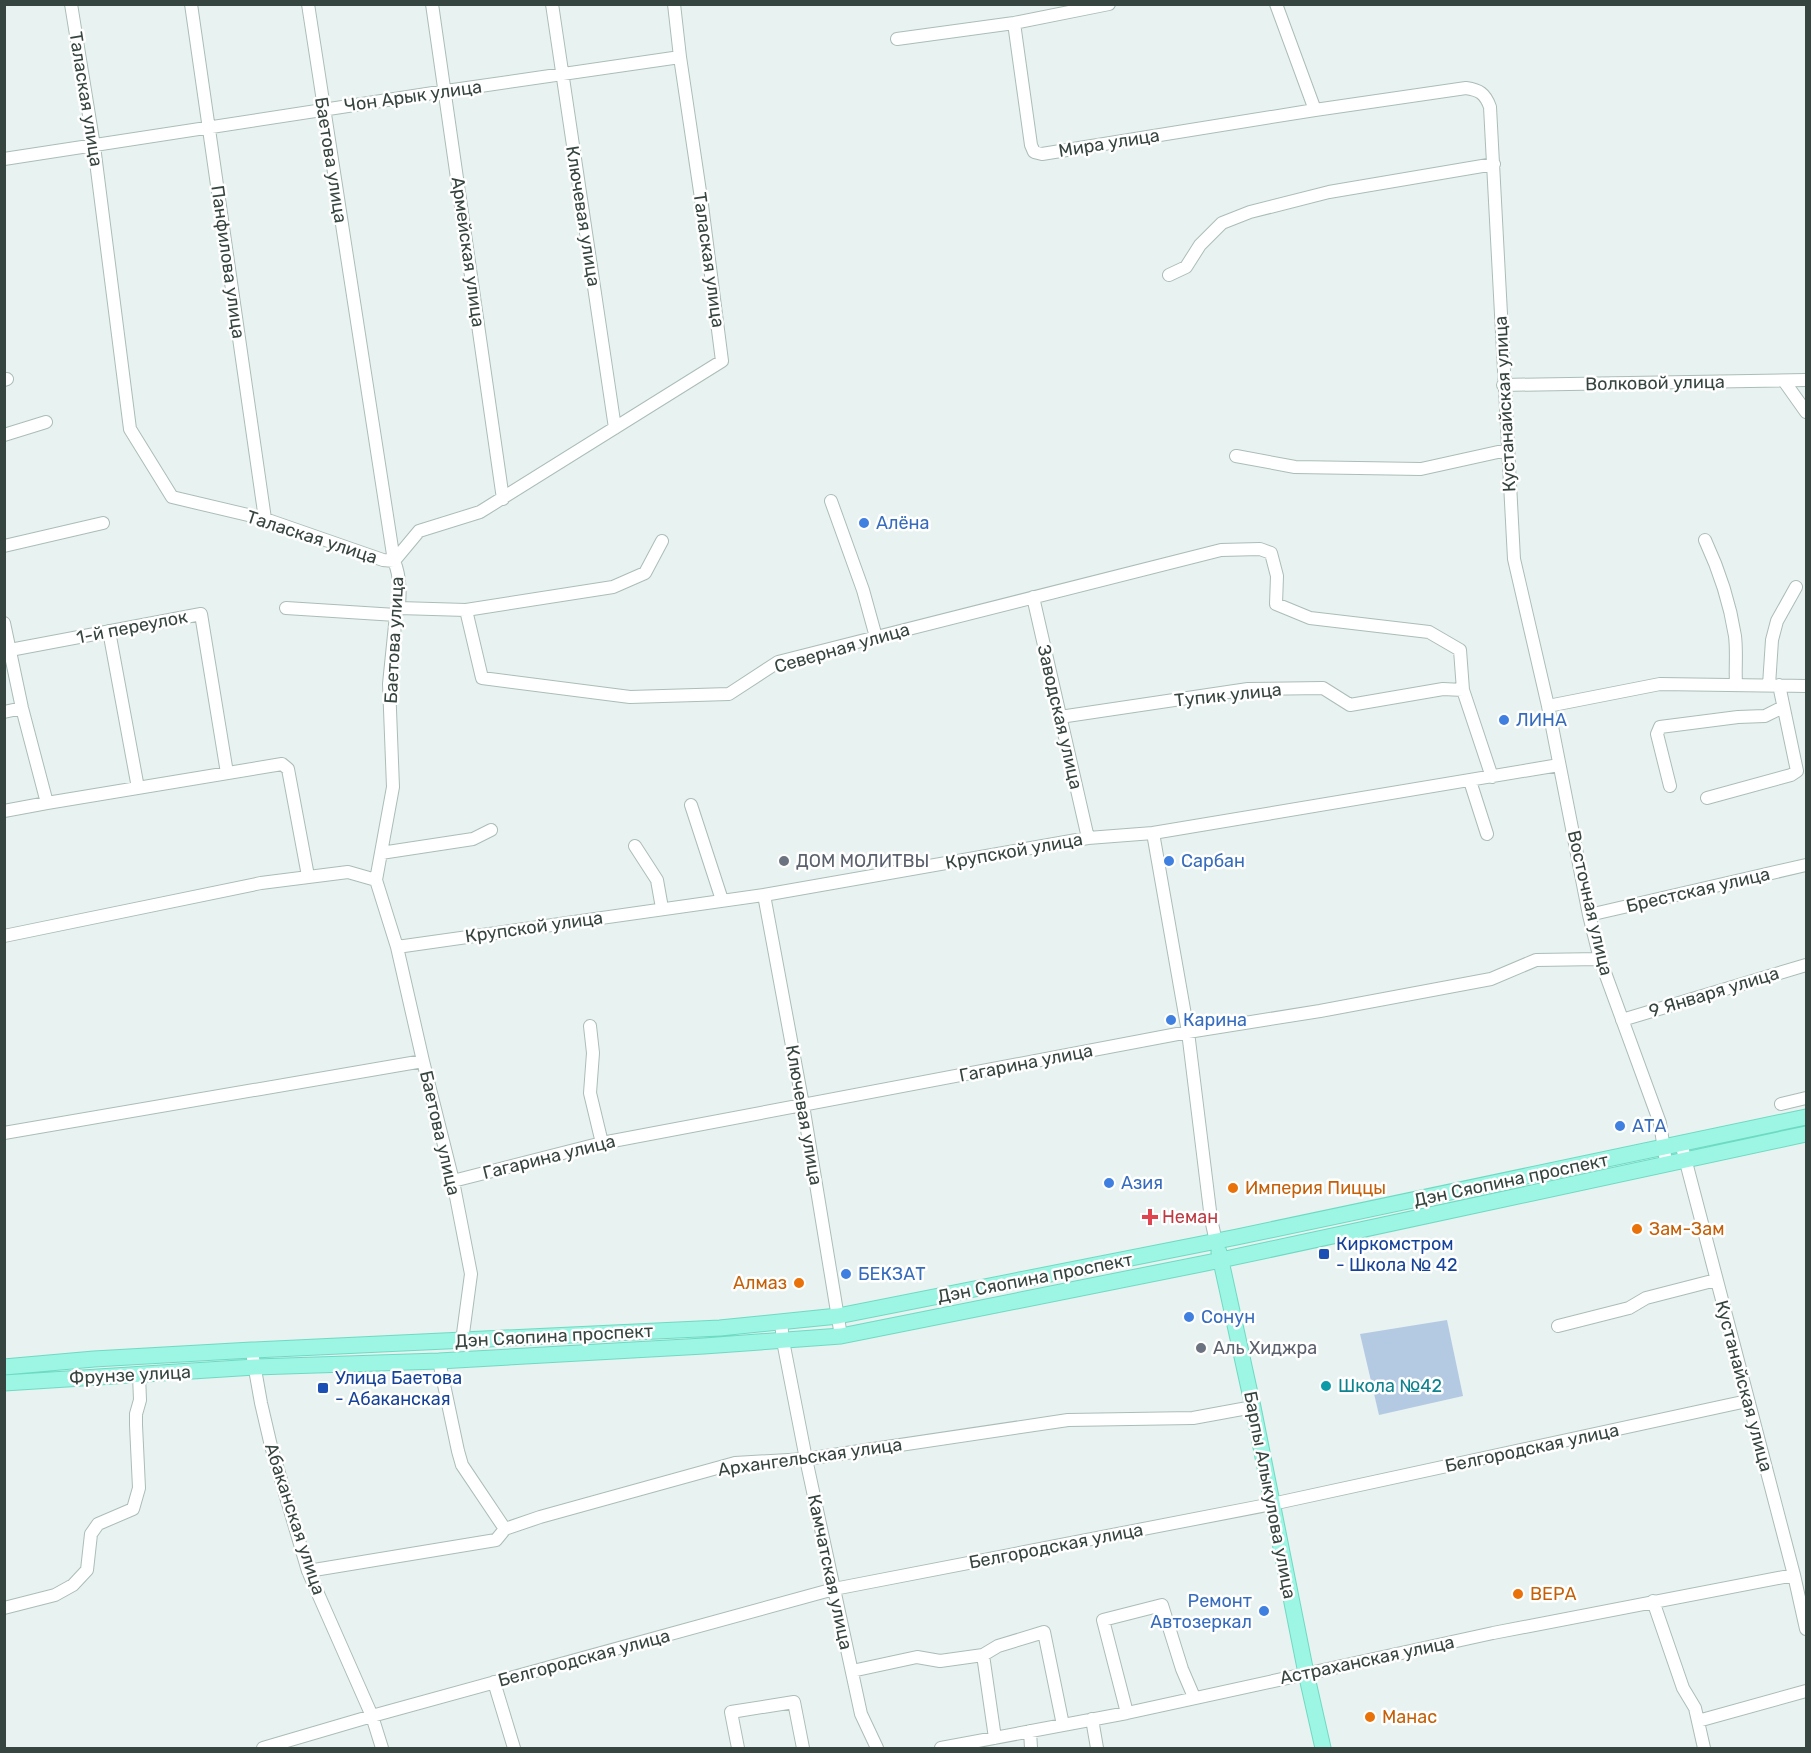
<svg xmlns="http://www.w3.org/2000/svg" width="1811" height="1753" font-family="Rubik,sans-serif">
<style>
.green{fill:#b4cae3}
.lines{fill:none;stroke-linecap:round;stroke-linejoin:round}
.minor-casing{stroke:#abbdb8;stroke-width:14}
.major-casing{stroke:#6edac3;stroke-width:17}
.minor{stroke:#fff;stroke-width:12}
.major{stroke:#9df6e4;stroke-width:15}
.shop-dot{fill:#3f7fe0;stroke:#fff;stroke-width:2}
.worship-dot{fill:#6b7280;stroke:#fff;stroke-width:2}
.food-dot{fill:#e8710a;stroke:#fff;stroke-width:2}
.health-dot{fill:#e0444e;stroke:#fff;stroke-width:2}
.transit-dot{fill:#1a4fb4;stroke:#fff;stroke-width:2}
.culture-dot{fill:#0f9aa8;stroke:#fff;stroke-width:2}
.labels{text-anchor:middle;stroke-width:5;stroke-linejoin:round;paint-order:stroke}
.street-label{font-size:18px;fill:#374541;stroke:#fff}
.shop-label{font-size:18px;fill:#366cbe;stroke:#fff;text-anchor:start}
.worship-label{font-size:18px;fill:#5b616d;stroke:#fff;text-anchor:start}
.food-label{font-size:18px;fill:#c56008;stroke:#fff;text-anchor:start}
.health-label{font-size:18px;fill:#be3a42;stroke:#fff;text-anchor:start}
.transit-label{font-size:18px;fill:#164399;stroke:#fff;text-anchor:start}
.culture-label{font-size:18px;fill:#0d838f;stroke:#fff;text-anchor:start}
</style>
<rect width="100%" height="100%" fill="#e8f2f0"/>
<path class="green" d="M1447,1320l16,76 -84,19 -19,-81z"/>
<g class="lines">
<g class="minor-casing">
<path id="minor" d="M71,4l23,142 36,283 42,68 93,22 118,41 11,1 25,-30 61,-19 242,-151 -20,-156 -22,-148 -6,-53
M191,4l74,515
M308,4l86,557c6,14 8,39 2,54l-7,69 4,103 -17,93 21,67 26,114 30,120 18,93 -9,67
M432,4l71,495
M552,4l63,424
M1276,4l39,106
M1014,23l17,122 3,7 8,2 273,-44 151,-22c13,2 19,5 24,19l24,452 34,147 41,209 11,44 60,164 5,33
M897,39l117,-16 95,-19
M4,159l442,-68 234,-34
M1169,275l17,-8 14,-22 22,-22 28,-11 79,-20 165,-28
M4,380l3,-1
M1784,381l22,31
M1503,385l303,-5
M4,435l42,-13
M1236,456l59,11 126,2 86,-19
M831,501l32,89 13,47
M1705,540c14,30 25,64 30,96 2,16 0,33 1,48
M4,546l99,-23
M1033,597l55,241
M286,608l110,7
M399,608l67,2 147,-23 32,-14 17,-32
M466,610l16,68 148,19 99,-3 49,-32 443,-112 39,-1 11,4 6,23 -1,28 34,14 119,14 31,18 3,40 29,87
M4,623l18,85 25,95 235,-39 6,5 20,107
M109,631l29,157
M10,650l191,-36 26,159
M1769,685l3,-45 5,-19 19,-34
M1548,706l112,-22 146,2
M4,712l18,-4
M1060,717l188,-28 75,-1 27,17 93,-16 20,1
M1470,781l17,53
M1670,786l-13,-52 3,-7 78,-10 27,-1 18,-9
M1707,798l84,-23 6,-4 -18,-86
M691,805l31,95
M4,811l43,-8
M1153,833l35,199 23,187 5,23
M635,846l22,34 5,28
M381,853l92,-14 18,-9
M764,895l39,210 38,231
M1589,915l217,-50
M4,936l257,-53 87,-11 28,8
M397,947l367,-52 324,-57 65,-5 406,-68
M1622,1020l184,-55
M590,1026l3,27 -3,40 12,50
M1781,1104l25,-6
M4,1133l419,-72
M1681,1143l113,432 12,54
M453,1181l149,-38 586,-111 132,-21 171,-32 45,-19 64,-1
M781,1322l2,19 23,118 55,255 16,34
M1558,1326l71,-18 17,-10 70,-18
M253,1358l8,45 10,43 37,125 64,145 10,32
M439,1361l19,90 4,14 43,64
M308,1571l188,-31 9,-11 35,-12 195,-54 71,-4 262,-39 125,-2 60,-11
M1653,1601l30,87 12,20 9,40
M4,1608l51,-13 18,-10 14,-15 4,-36 7,-10 35,-15 6,-21 -3,-63v-11l4,-14 -1,-25
M983,1655l15,-9 46,-14 19,93
M852,1671l65,-14 23,4 43,-6 12,83
M494,1682l20,66
M1127,1713l-24,-93 59,-15 20,64 12,28
M1092,1719l5,29
M1698,1721l108,-30
M1030,1731l1,17
M263,1748l109,-32 462,-127 438,-85 475,-103
M738,1748l-7,-36 63,-10 9,46
M941,1748l186,-35 366,-80 301,-58"/>
</g>
<g class="major-casing">
<path id="major" d="M1219,1252l34,155 53,266 17,75
M4,1367l90,-8 158,-9 468,-22 118,-12 399,-79 569,-120
M4,1383l251,-16 184,-6 265,-15 137,-10 380,-76 585,-126"/>
</g>
<use href="#minor" class="minor"/>
<use href="#major" class="major"/>
</g>
<g class="shop-dot">
<circle cx="864" cy="523" r="6"/>
<circle cx="1504" cy="720" r="6"/>
<circle cx="1169" cy="861" r="6"/>
<circle cx="1171" cy="1020" r="6"/>
<circle cx="1620" cy="1126" r="6"/>
<circle cx="1109" cy="1183" r="6"/>
<circle cx="846" cy="1274" r="6"/>
<circle cx="1189" cy="1317" r="6"/>
<circle cx="1264" cy="1611" r="6"/>
</g>
<g class="worship-dot">
<circle cx="784" cy="861" r="6"/>
<circle cx="1201" cy="1348" r="6"/>
</g>
<g class="food-dot">
<circle cx="1233" cy="1188" r="6"/>
<circle cx="1637" cy="1229" r="6"/>
<circle cx="799" cy="1283" r="6"/>
<circle cx="1518" cy="1594" r="6"/>
<circle cx="1370" cy="1717" r="6"/>
</g>
<path class="health-dot" d="M1147 1208h6v6h6v6h-6v6h-6v-6h-6v-6h6z"/>
<g class="transit-dot">
<rect x="1318" y="1248" width="12" height="12" rx="3"/>
<rect x="317" y="1382" width="12" height="12" rx="3"/>
</g>
<circle class="culture-dot" cx="1326" cy="1386" r="6"/>
<g class="labels">
<g class="street-label">
<text transform="translate(413 96) rotate(-8)" y="6">Чон Арык улица</text>
<text transform="translate(86 99) rotate(81)" y="6">Талаская улица</text>
<text transform="translate(1109 143) rotate(-9)" y="6">Мира улица</text>
<text transform="translate(331 160) rotate(81)" y="6">Баетова улица</text>
<text transform="translate(583 216) rotate(81)" y="6">Ключевая улица</text>
<text transform="translate(468 252) rotate(82)" y="6">Армейская улица</text>
<text transform="translate(709 260) rotate(82)" y="6">Талаская улица</text>
<text transform="translate(228 262) rotate(82)" y="6">Панфилова улица</text>
<text transform="translate(1655 383) rotate(-1)" y="6">Волковой улица</text>
<text transform="translate(1505 404) rotate(-93)" y="6">Кустанайская улица</text>
<text transform="translate(312 537) rotate(18)" y="6">Талаская улица</text>
<text transform="translate(132 627) rotate(-11)" y="6">1-й переулок</text>
<text transform="translate(394 640) rotate(-87)" y="6">Баетова улица</text>
<text transform="translate(842 648) rotate(-16)" y="6">Северная улица</text>
<text transform="translate(1228 695) rotate(-6)" y="6">Тупик улица</text>
<text transform="translate(1060 717) rotate(77)" y="6">Заводская улица</text>
<text transform="translate(1014 851) rotate(-10)" y="6">Крупской улица</text>
<text transform="translate(1698 890) rotate(-13)" y="6">Брестская улица</text>
<text transform="translate(1590 903) rotate(77)" y="6">Восточная улица</text>
<text transform="translate(534 927) rotate(-8)" y="6">Крупской улица</text>
<text transform="translate(1714 992) rotate(-17)" y="6">9 Января улица</text>
<text transform="translate(1026 1063) rotate(-11)" y="6">Гагарина улица</text>
<text transform="translate(804 1115) rotate(80)" y="6">Ключевая улица</text>
<text transform="translate(440 1133) rotate(77)" y="6">Баетова улица</text>
<text transform="translate(549 1157) rotate(-14)" y="6">Гагарина улица</text>
<text transform="translate(1511 1180) rotate(-12)" y="6">Дэн Сяопина проспект</text>
<text transform="translate(1035 1278) rotate(-11)" y="6">Дэн Сяопина проспект</text>
<text transform="translate(554 1336) rotate(-3)" y="6">Дэн Сяопина проспект</text>
<text transform="translate(130 1375) rotate(-3)" y="6">Фрунзе улица</text>
<text transform="translate(1744 1386) rotate(75)" y="6">Кустанайская улица</text>
<text transform="translate(1532 1448) rotate(-12)" y="6">Белгородская улица</text>
<text transform="translate(810 1457) rotate(-8)" y="6">Архангельская улица</text>
<text transform="translate(1270 1495) rotate(79)" y="6">Барпы Алыкулова улица</text>
<text transform="translate(295 1519) rotate(72)" y="6">Абаканская улица</text>
<text transform="translate(1056 1546) rotate(-11)" y="6">Белгородская улица</text>
<text transform="translate(830 1572) rotate(78)" y="6">Камчатская улица</text>
<text transform="translate(584 1658) rotate(-15)" y="6">Белгородская улица</text>
<text transform="translate(1367 1660) rotate(-12)" y="6">Астраханская улица</text>
</g>
<g class="shop-label">
<text x="876" y="529">Алёна</text>
<text x="1516" y="726">ЛИНА</text>
<text x="1181" y="867">Сарбан</text>
<text x="1183" y="1026">Карина</text>
<text x="1632" y="1132">АТА</text>
<text x="1121" y="1189">Азия</text>
<text x="858" y="1280">БЕКЗАТ</text>
<text x="1201" y="1323">Сонун</text>
<text x="1252" y="1607" text-anchor="end">Ремонт<tspan x="1252" dy="21">Автозеркал</tspan></text>
</g>
<g class="worship-label">
<text x="796" y="867">ДОМ МОЛИТВЫ</text>
<text x="1213" y="1354">Аль Хиджра</text>
</g>
<g class="food-label">
<text x="1245" y="1194">Империя Пиццы</text>
<text x="1649" y="1235">Зам-Зам</text>
<text x="787" y="1289" text-anchor="end">Алмаз</text>
<text x="1530" y="1600">ВЕРА</text>
<text x="1382" y="1723">Манас</text>
</g>
<g class="health-label">
<text x="1162" y="1223">Неман</text>
</g>
<g class="transit-label">
<text x="1336" y="1250">Киркомстром<tspan x="1336" dy="21">- Школа № 42</tspan></text>
<text x="335" y="1384">Улица Баетова<tspan x="335" dy="21">- Абаканская</tspan></text>
</g>
<g class="culture-label">
<text x="1338" y="1392">Школа №42</text>
</g>
</g>
<rect width="1811" height="1753" fill="none" stroke="#374541" stroke-width="12"/>
</svg>
